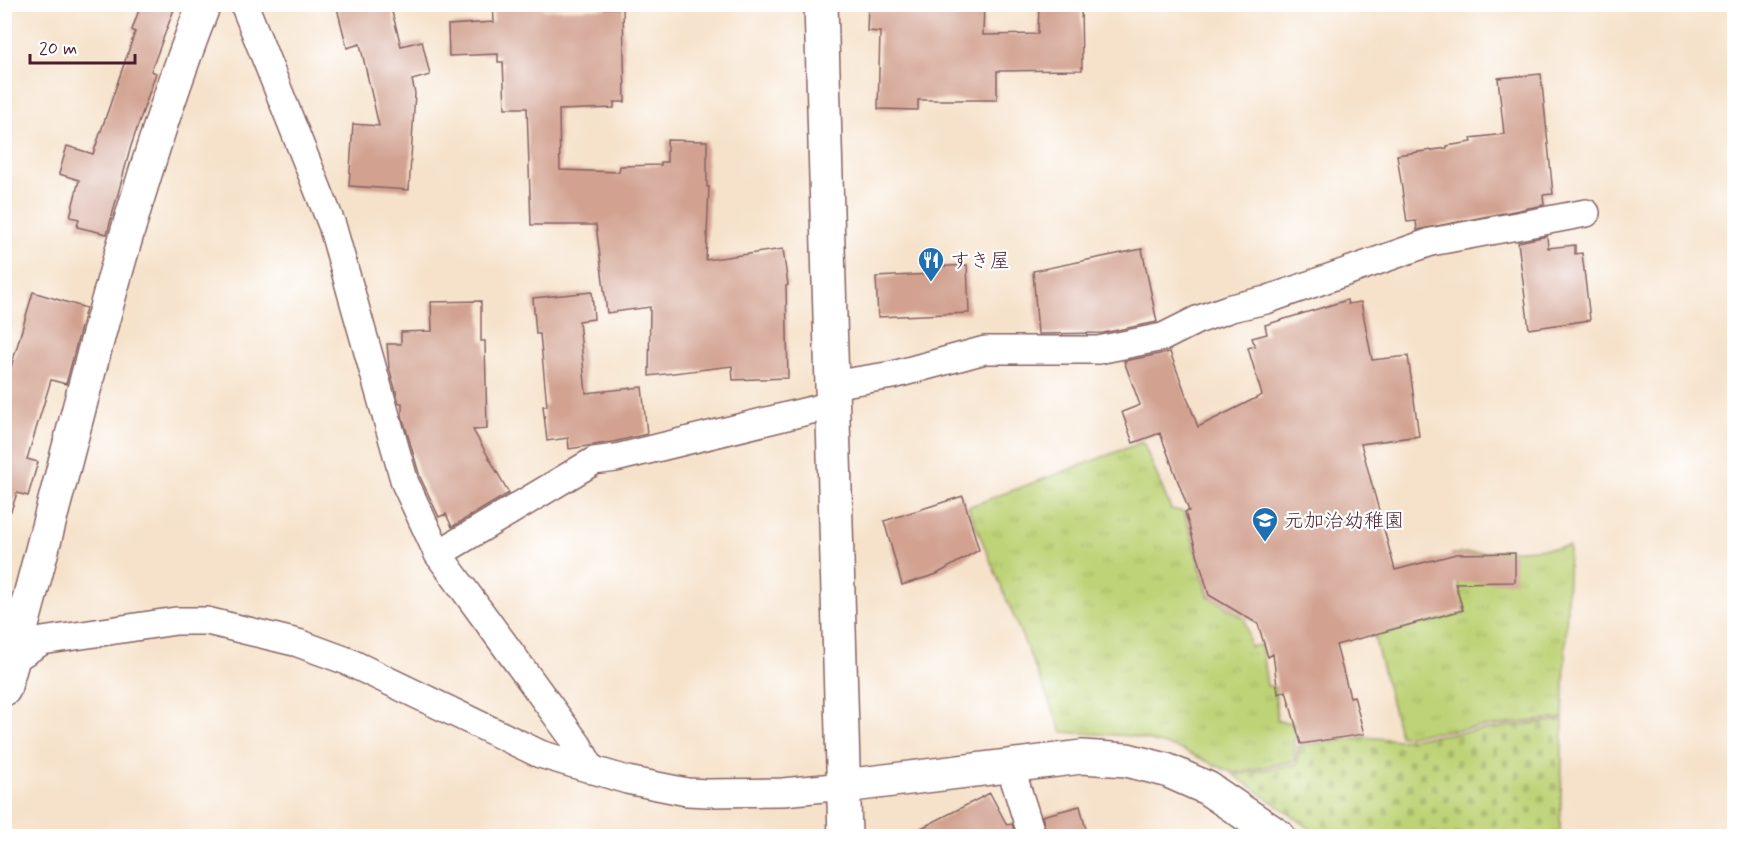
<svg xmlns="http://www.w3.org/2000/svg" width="1739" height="841" font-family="Mynerve,'Klee One',sans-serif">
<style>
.cemetery{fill:url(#cemetery-stones);stroke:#847951;stroke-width:1.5}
.park{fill:url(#park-tufts);stroke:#847951;stroke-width:1.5}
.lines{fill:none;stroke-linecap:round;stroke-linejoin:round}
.stream{stroke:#4ab6c7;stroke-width:10}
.building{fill:#d2a190}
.street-casing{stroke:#866363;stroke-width:30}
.secondary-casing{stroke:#866363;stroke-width:36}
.street{stroke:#fff;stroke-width:27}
.secondary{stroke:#fff;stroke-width:33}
.labels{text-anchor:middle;stroke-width:4.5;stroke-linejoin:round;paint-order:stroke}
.poi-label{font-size:20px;fill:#4a1f2b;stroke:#fff;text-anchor:start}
</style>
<defs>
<pattern id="cemetery-stones" width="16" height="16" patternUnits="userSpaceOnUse" patternTransform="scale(1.5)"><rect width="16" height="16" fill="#bed377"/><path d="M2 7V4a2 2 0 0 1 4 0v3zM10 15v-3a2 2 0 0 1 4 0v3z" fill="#a5b567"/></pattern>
<pattern id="park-tufts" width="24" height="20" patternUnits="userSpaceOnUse" patternTransform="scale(1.5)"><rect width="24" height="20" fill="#bed377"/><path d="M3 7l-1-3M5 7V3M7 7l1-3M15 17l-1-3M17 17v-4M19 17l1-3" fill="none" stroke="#a5b567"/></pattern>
</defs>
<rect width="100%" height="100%" fill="#fff"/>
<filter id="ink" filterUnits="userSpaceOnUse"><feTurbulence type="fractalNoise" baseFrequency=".0167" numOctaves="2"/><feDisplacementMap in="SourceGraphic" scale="12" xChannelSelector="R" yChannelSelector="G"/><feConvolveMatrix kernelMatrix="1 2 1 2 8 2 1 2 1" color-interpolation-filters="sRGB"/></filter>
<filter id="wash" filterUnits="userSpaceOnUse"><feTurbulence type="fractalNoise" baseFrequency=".008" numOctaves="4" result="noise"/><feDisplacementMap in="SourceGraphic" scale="24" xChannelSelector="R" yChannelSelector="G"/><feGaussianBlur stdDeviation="1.35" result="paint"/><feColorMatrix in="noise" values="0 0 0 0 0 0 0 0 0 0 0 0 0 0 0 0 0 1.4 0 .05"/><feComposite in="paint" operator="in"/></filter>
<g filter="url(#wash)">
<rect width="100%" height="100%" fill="#f6e2cb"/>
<path class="cemetery" d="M1563,720l-3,116h-239l-87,-61 63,-11 1,-18 66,-9 35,3z"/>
<path class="park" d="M1143,442l28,67 13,3 24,84 37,23 5,28 11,-2 6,41 8,1 2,34 16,2 2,38 -62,12 -53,-24 -48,-13 -70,-4 -94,-225z
M1569,547l-6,171 -163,18 -26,-100 91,-23 -13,-59z"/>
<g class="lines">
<path class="stream" d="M4,208v25"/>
</g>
<g id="blocks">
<path class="building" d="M141,4h35l-25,67 5,2 -25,73 -24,88 -30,-7 2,-8 -9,-2 9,-37 -20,-6 8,-28 26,8 42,-122 -3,-2z
M336,4h54l11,42 21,-5 8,34 -18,5 3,13 -6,97 -60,-4 4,-62 26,2 -19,-82 -13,4z
M493,4h50l1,6 79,-2 2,94h-11v6l-55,2 1,60 59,2 1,-6 41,-1v-3h6v-22l40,1v46h2l-3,73 77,-11 5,36 -2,1 2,92 -55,2 -1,-14 -83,10 1,-69 -43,6 -11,-88h-65l-4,-117h-22l-2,-46h-5v-8l-49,2 -1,-31 46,-3z
M868,4h116l-1,31 55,-1 1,-30h42l1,66 -85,1v29h-79v10l-40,-1 2,-77 -13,-1z
M1541,74l12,120 -10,1 1,10 -127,25 -1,-9 -9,1 -10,-67 50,-7v-2l25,-4 -1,-4 33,-4 -6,-56z
M1547,236l1,12 27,-3v9l7,-1 8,67 -61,9 -11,-87z
M1142,249l15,73 -54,11 -65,1 -5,-63z
M967,265l2,48 -91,4 -2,-40 56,-3v-7z
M33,292l53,16 -20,76 -15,-4 -24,79 11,3 -10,34 -11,-3 -6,18 -7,-1v-119z
M592,292l2,27 -15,2 7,72 56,-6 5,47 -34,8 -44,7 -1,-11 -21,3 -4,-35h4l-7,-72h-4l-3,-36z
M1347,300l1,4 13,-2 11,58 36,-4 11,80 -58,8 34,126 61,-16 59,-1v29l-60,1 8,27 -127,35 14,52 4,-1 10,38 -63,10 -15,-53 -8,3 -5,-40 -5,3 -10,-33 -49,-29 -24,-83 4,-1 -29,-78 -27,10 -11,-31 18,-7 -16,-44 46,-9 28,75 64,-32 -14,-47 7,-2 -3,-8 15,-4 -2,-9z
M481,301v40h4l2,88 -14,1 36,63 -57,34 -6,-13 -7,3 -19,-40 -18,-62v-12h-3l-10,-36 -2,-23h14v-12l31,-1 -1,-29z
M963,496l16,54 -42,24 -35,11 -18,-64z
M990,793l17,32 5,-1 4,13h-112z
M1080,806l8,31h-41l-5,-21z"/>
</g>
</g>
<g filter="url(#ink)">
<use href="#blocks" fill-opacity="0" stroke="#866363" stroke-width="1.5"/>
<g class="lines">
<g class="street-casing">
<path id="street" d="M244,4l88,221 73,258 33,71 140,191 14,25
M831,385l62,-10 92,-25h113l65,-13 34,-17 34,-12 35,-8 165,-58 155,-29
M438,554l156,-93 22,-3 216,-53
M4,665l38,-24 134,-20h31l91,22 49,18 193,93 87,26 60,12 21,1 75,-1 61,-6
M1010,766l22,70"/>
</g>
<g class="secondary-casing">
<path id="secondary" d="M821,4l24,832
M4,689c21,-70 38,-141 57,-211 41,-159 83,-320 143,-474
M844,786l238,-29 45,3 39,10 41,18 71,48"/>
</g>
<use href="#street" class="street"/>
<use href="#secondary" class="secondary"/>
</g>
</g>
<defs>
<g id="restaurant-pin" transform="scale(1.35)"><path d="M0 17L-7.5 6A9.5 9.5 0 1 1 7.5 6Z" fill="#1f6fb2" stroke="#fff"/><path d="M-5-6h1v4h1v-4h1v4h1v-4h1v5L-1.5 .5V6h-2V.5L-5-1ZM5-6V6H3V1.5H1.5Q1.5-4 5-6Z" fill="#fff"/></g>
<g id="school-pin" transform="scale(1.35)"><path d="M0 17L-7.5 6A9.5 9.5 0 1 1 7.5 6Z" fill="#1f6fb2" stroke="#fff"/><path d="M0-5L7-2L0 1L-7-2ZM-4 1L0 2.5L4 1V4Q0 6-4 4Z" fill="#fff"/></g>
</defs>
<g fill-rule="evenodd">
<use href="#restaurant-pin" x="931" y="260"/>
<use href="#school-pin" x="1265" y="520"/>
</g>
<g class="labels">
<g class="poi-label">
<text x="950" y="267">すき屋</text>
<text x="1284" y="527">元加治幼稚園</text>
</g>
</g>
<rect width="1739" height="841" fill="none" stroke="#fff" stroke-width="24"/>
<path d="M30 54v9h105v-9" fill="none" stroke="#4a1f2b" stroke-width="3"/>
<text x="39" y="54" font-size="18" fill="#4a1f2b" stroke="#ffffff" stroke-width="4.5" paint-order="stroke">20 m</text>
</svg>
